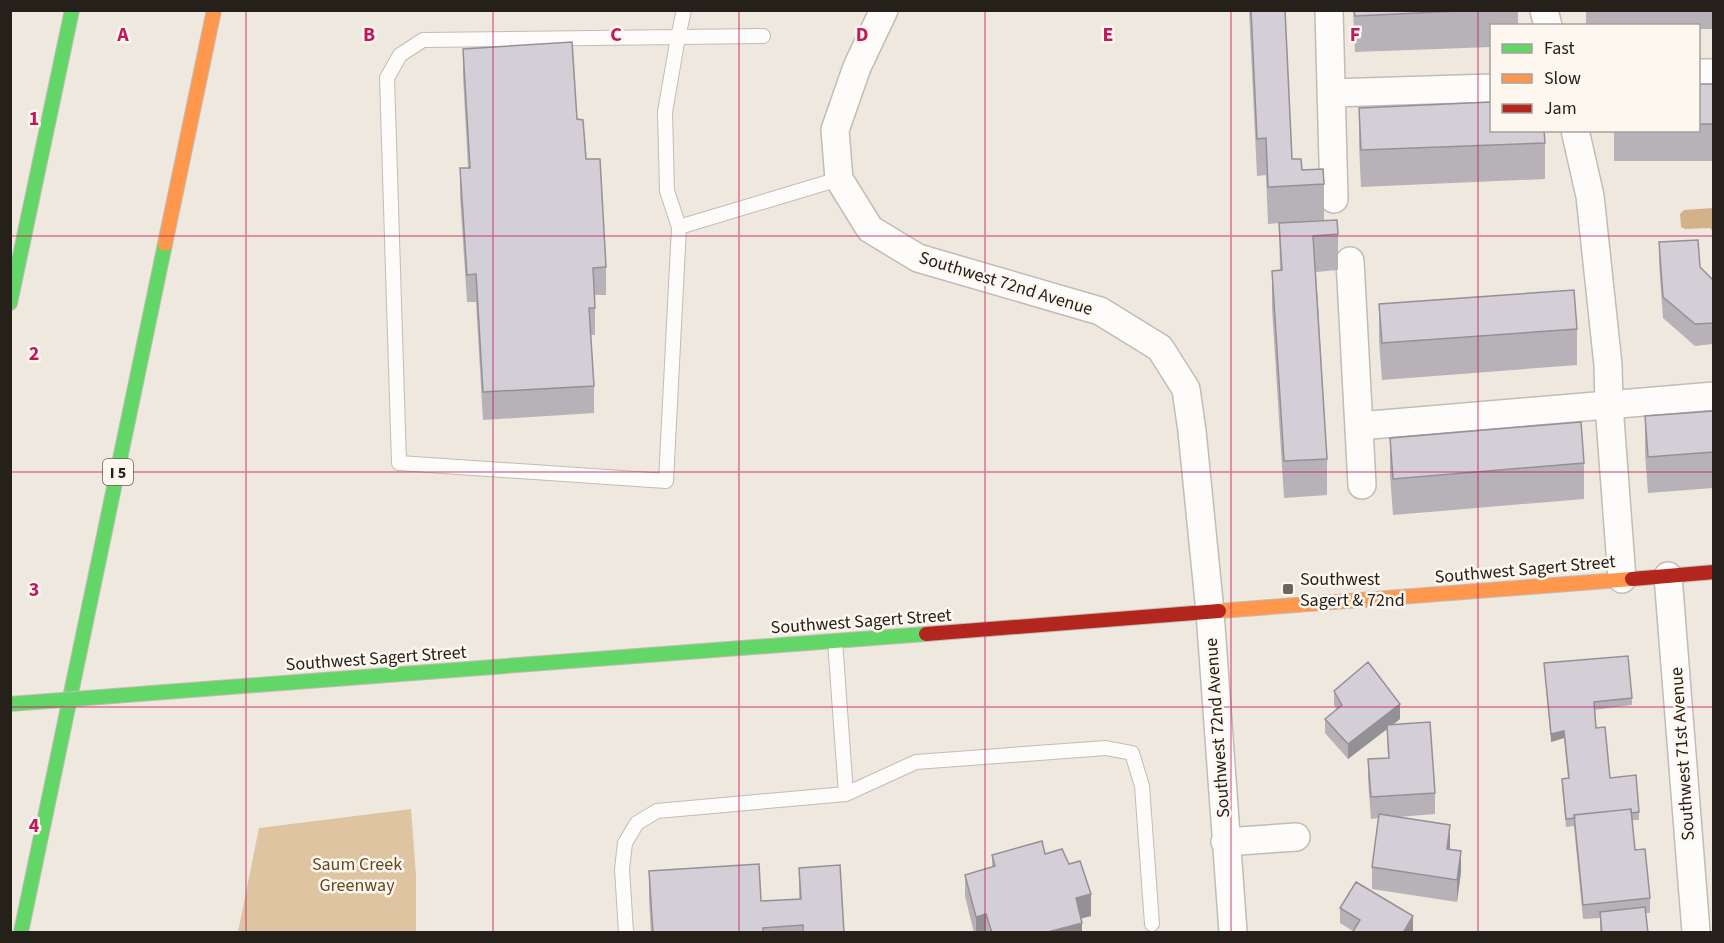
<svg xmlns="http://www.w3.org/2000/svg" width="1724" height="943" font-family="'Source Sans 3',sans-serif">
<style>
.forest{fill:#dec4a1}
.water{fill:#d2b389}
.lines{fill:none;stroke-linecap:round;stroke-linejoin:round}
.lane-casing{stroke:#c1bcb4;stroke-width:16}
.street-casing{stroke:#c1bcb4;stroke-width:30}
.fast-casing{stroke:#c1bcb4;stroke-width:16}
.slow-casing{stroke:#c1bcb4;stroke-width:16}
.jam-casing{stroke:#c1bcb4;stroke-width:16}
.lane{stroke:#fdfcfa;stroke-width:14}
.street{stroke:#fdfcfa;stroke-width:27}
.fast{stroke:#63d668;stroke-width:14}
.slow{stroke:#ff974d;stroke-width:14}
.jam{stroke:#b3261e;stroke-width:14}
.fast-bridge-casing{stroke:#c1bcb4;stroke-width:16;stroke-linecap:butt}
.fast-bridge{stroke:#63d668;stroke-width:14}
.wall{fill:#b6b2b8}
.shaded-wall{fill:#949196}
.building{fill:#d4cfd6;stroke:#949196;stroke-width:1.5}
.grid{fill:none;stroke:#c2185b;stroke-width:1.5;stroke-opacity:0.55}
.poi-dot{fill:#6c665e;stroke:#fdf7f0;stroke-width:2}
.labels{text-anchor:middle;stroke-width:5;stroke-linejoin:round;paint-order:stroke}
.shield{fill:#fdf7f0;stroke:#66605a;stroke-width:1.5}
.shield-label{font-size:16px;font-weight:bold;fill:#252019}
.street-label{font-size:18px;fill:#252019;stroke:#fdf7f0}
.poi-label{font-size:18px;fill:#252019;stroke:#fdf7f0;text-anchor:start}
.park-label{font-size:18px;fill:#65471d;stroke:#fdf7f0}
.grid-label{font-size:20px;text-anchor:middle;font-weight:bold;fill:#c2185b;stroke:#fdf7f0;stroke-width:5;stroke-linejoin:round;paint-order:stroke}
</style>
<rect width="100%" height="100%" fill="#efe8de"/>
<path class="forest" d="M411,809l5,66v57h-178l21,-104z"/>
<path class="water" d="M1713,208v23l-3,-3 -25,1 -4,-2 -1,-13 4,-4z"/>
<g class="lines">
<g class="lane-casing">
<path id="lane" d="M684,10l-6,27 85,-1
M679,227l-12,-36 -2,-79 13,-75 -255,3 -23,15 -13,23 12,385 267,18 13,-254 160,-48
M846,794l70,-32 190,-14 26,5 10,33 10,138
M626,932l-4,-63 3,-26 12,-20 20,-12 189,-17 -11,-153"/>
</g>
<g class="street-casing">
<path id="street" d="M884,10l-27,57 -22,63 4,49 31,50 48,29 182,53 60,37 26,41 6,42 18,181 23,320
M1329,10l5,189
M1544,10l4,16
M1698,73h16
M1331,93l161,-5
M1575,130l15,66 18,169 1,40 13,174
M1350,261l12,224
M1359,426l355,-30
M1668,576l28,356
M1225,842l71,-5"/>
</g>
<g class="fast-casing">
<path id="fast" d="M10,303l62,-293
M204,689l722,-55
M21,932l144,-688"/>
</g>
<g class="slow-casing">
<path id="slow" d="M165,244l49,-234
M1219,611l413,-32"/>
</g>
<g class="jam-casing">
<path id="jam" d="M1632,579l82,-7
M926,634l293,-23"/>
</g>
<use href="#lane" class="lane"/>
<use href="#street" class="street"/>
<use href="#fast" class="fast"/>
<use href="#slow" class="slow"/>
<use href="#jam" class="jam"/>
<g class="fast-bridge-casing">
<path id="fast-bridge" d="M10,704l194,-15"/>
</g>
<use href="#fast-bridge" class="fast-bridge"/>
</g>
<path class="wall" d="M1249,10h36l7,149 10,11 22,14v36l-56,4 -2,-49 -9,1z
M1353,10h165v16h-27v21l-136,5z
M1586,10h127v19h-15v-3h-112z
M463,49l114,70 9,40 20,108v28h-11v40h-4l3,51v27l-111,7 -7,-118h-9l-7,-106v-28h8l-5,-92z
M1698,84h15v77h-99v-31h84z
M1359,108l186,35v36l-184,8 -2,-42z
M1279,223l59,11v36l-22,2 11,187v36l-43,3 -12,-190v-37h8z
M1659,242l41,25 13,13v64l-18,2 -32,-28 -4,-54z
M1379,304l198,25v36l-195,15 -3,-39z
M1713,411v77l-65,5 -3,-40v-37z
M1390,438l194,25v36l-191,16 -3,-40z
M1544,663l88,35v7l-38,5 2,18 14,50 29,34v8h-7l3,30 15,48v15h-4l2,20h-48v-15l-17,1 -9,-93 -8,1 -4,-41v-7l6,-1 -4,-40 -13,4z
M1334,691l66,28 -7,6 42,68v21l-37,3 52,29v3l11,23 -4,30 -85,-13v-22l7,-49 -8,1 -3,-39v-21l20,-1 -1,-29 -39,30 -23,-26v-14l12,-10 -3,-4z
M1045,854l46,62 -10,2 1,15h-108l-9,-37v-21l27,-8v-12z
M799,868l45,65h-193l-2,-34v-28l112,30 38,-2z
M1340,908l73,23 -1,2h-60l1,-2 -13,-8z"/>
<path class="shaded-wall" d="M1400,704v15l-52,40v-15z
M1564,731v7l-13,4v-8z
M1450,825v21l-3,24v-21z
M1461,851v21l-4,30v-22z
M1091,894v22l-15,4v-22z
M986,914v19h-10v-16z
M1413,916v15l-1,2h-9z
M1082,923v10h-38z"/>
<path class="building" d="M1251,10h34l7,149h9l1,11 21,-1 1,15 -56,3 -2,-49 -9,1z
M1354,10h126l-125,6z
M572,42l5,77 6,1 3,39h14l6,108 -13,1 2,40h-6l5,78 -111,6 -7,-118 -9,1 -7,-107h10l-7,-119z
M1698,84h15v40h-15z
M1491,102v28h53l1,13 -184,7 -2,-42z
M1337,220l1,14 -25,2 14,223 -43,2 -12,-190 10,-1 -3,-47z
M1698,240l2,27 13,13v43l-18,1 -32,-27 -4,-55z
M1574,290l3,39 -195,14 -3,-39z
M1713,411v41l-65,5 -3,-41z
M1581,422l3,41 -191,16 -3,-41z
M1628,656l4,42 -38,4 2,26 9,-1 5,51 26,-3 3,37 -8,1v-4l-57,6 1,3 -9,1 -4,-40 7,-1 -5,-47 -13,3 -7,-71z
M1368,662l32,42 -52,40 -23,-25 17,-14 -8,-14z
M1430,722l5,71 -64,4 -3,-38 21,-1 -2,-33z
M1631,809l4,41 10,-1 5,49 -67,7 -9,-90z
M1379,814l71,11 -3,24 14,2 -4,29 -85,-13z
M1042,841l3,13 17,-5 7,15 11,-3 11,33 -15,4 6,25 -38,10h-52l-6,-19 -10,3 -11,-42 30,-9 -3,-11z
M759,864l2,37 40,-2 -2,-31 41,-3 4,68h-41v-8l-40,3v5h-110l-4,-62z
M1356,882l57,34 -10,17h-51l8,-13 -20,-12z
M1645,907l3,26h-46l-2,-21z"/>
<path class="grid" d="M246,10v922M493,10v922M739,10v922M985,10v922M1231,10v922M1478,10v922M10,236h1704M10,472h1704M10,707h1704"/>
<rect class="poi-dot" x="1282" y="583" width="12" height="12" rx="3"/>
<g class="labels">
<rect class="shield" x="103" y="459" width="30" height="26" rx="4.5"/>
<g class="shield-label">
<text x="118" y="478">I 5</text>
</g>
<g class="street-label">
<text transform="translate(1006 283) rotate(17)" y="6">Southwest 72nd Avenue</text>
<text transform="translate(1525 569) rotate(-5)" y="6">Southwest Sagert Street</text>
<text transform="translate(861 621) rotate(-4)" y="6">Southwest Sagert Street</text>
<text transform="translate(376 658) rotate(-4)" y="6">Southwest Sagert Street</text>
<text transform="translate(1217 728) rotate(-94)" y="6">Southwest 72nd Avenue</text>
<text transform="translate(1682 754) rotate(-94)" y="6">Southwest 71st Avenue</text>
</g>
<g class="poi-label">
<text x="1300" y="585">Southwest<tspan x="1300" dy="21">Sagert &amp; 72nd</tspan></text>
</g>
<g class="park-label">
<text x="357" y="870">Saum Creek<tspan x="357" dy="21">Greenway</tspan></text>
</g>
</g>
<g class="grid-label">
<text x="123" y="41">A</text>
<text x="369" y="41">B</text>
<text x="616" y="41">C</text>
<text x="862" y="41">D</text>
<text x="1108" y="41">E</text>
<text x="1355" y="41">F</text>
<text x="34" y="125">1</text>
<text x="34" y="360">2</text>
<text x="34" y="596">3</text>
<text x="34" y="832">4</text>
</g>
<rect width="1724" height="943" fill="none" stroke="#252019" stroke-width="24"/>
<rect x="1490" y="24" width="210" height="108" fill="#fdf7f0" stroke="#a7a19a" stroke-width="1.5"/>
<rect x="1502" y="44" width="30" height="9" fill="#63d668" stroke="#a7a19a" stroke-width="1.5"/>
<text x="1544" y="54" font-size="18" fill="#252019">Fast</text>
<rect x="1502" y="74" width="30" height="9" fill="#ff974d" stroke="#a7a19a" stroke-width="1.5"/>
<text x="1544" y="84" font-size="18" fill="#252019">Slow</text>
<rect x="1502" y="104" width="30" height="9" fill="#b3261e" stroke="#a7a19a" stroke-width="1.5"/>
<text x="1544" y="114" font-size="18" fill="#252019">Jam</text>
</svg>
